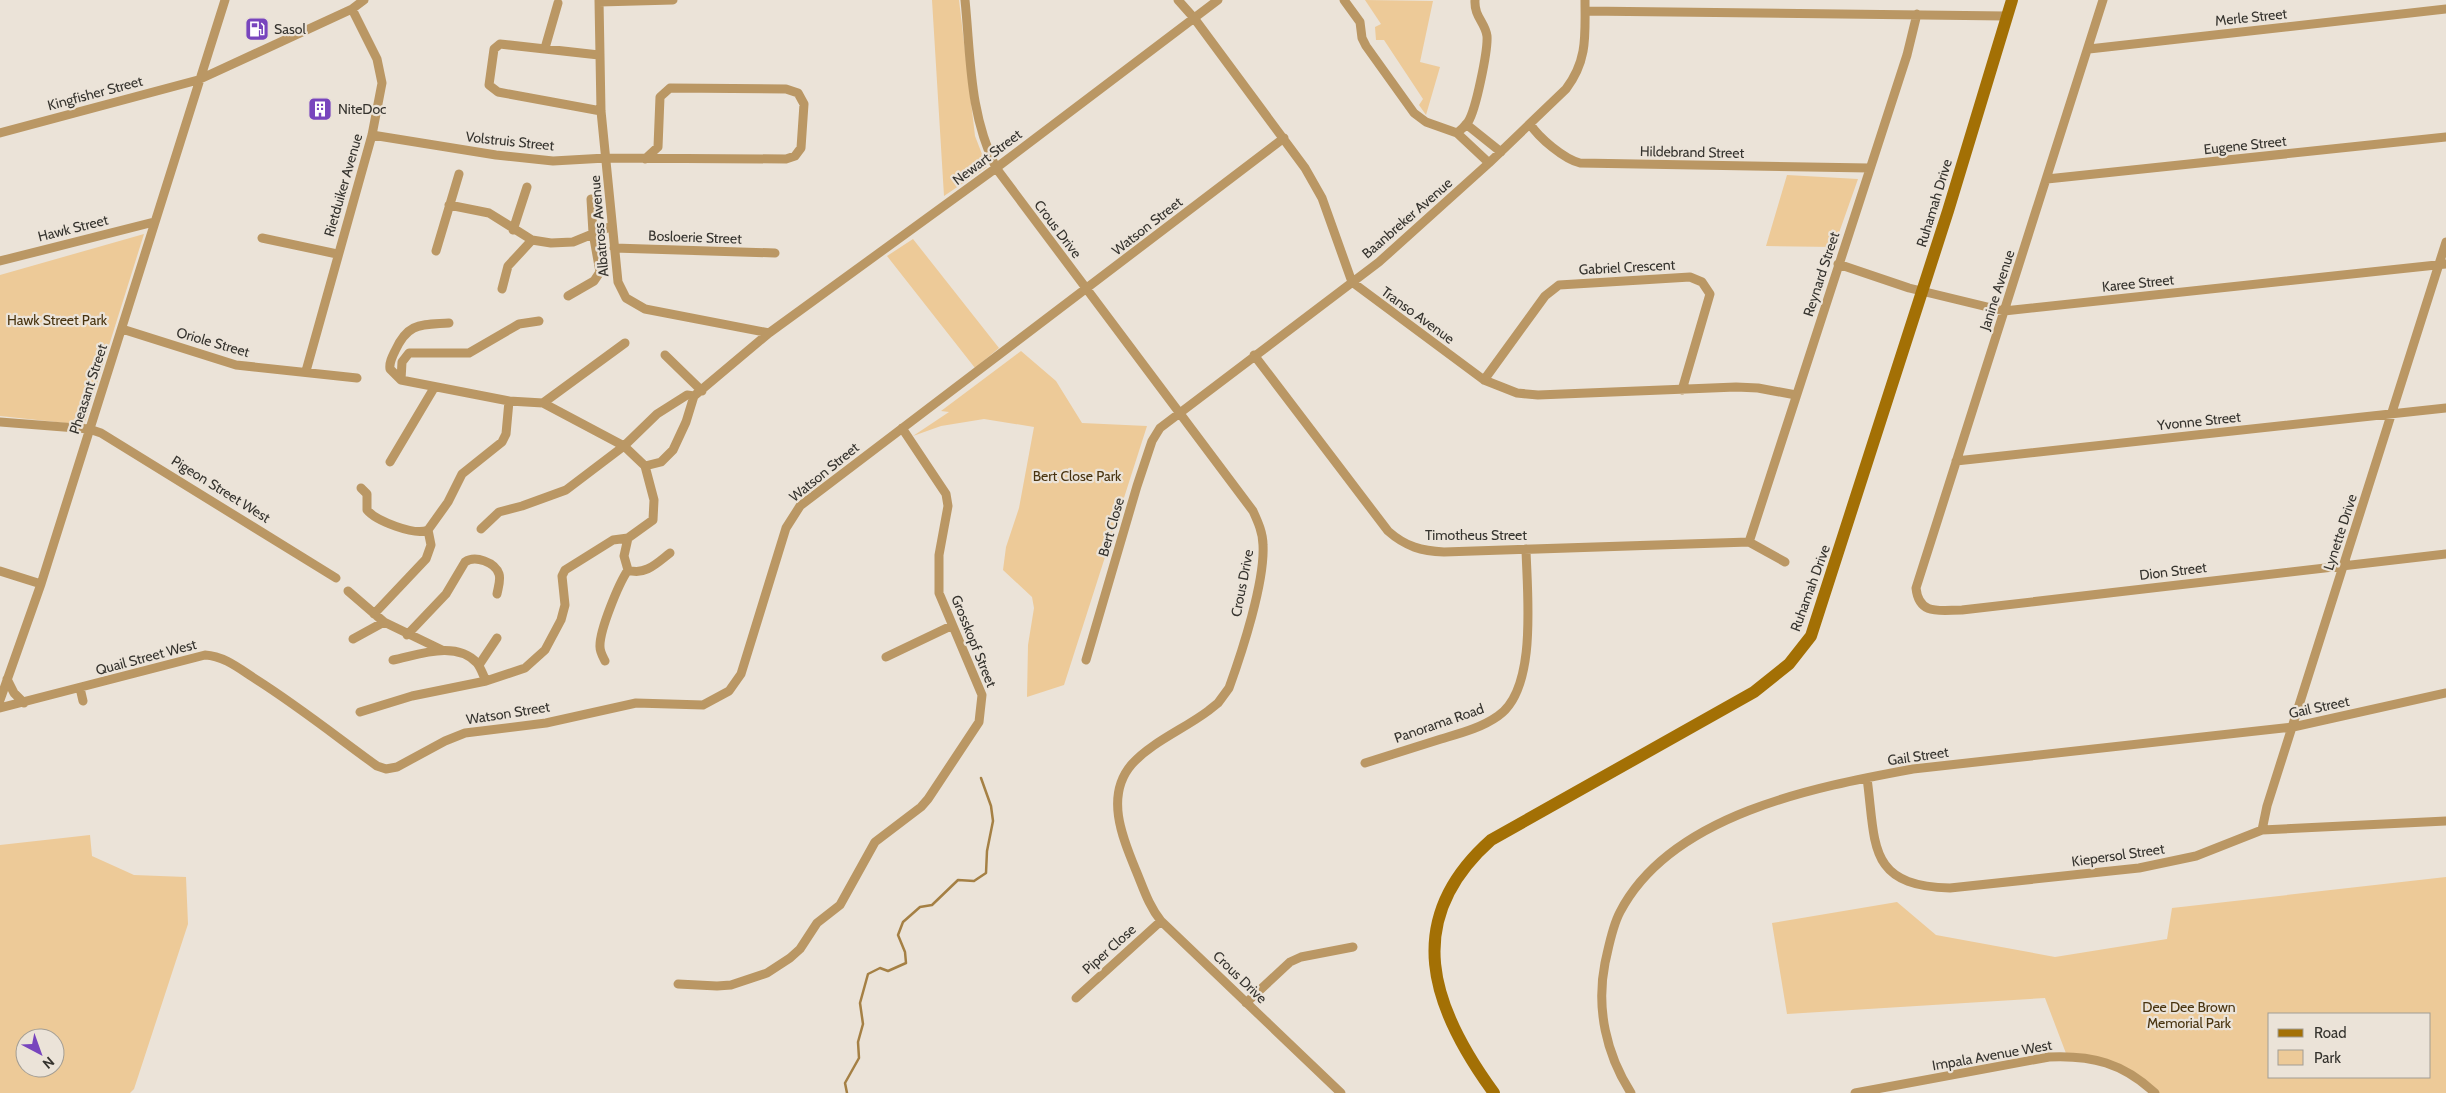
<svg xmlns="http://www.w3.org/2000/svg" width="2446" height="1093" font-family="Cabin,sans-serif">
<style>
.green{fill:#edca98;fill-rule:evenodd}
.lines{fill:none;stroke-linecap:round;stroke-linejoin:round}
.stream{stroke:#a58044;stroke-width:2.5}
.street{stroke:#ba9764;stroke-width:9}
.secondary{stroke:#a37005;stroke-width:12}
.labels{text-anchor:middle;stroke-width:4.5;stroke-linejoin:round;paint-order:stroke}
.street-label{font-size:14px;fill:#35332e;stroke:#ebe3d8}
.poi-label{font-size:14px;fill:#35332e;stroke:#ebe3d8;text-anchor:start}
.park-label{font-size:14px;fill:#48330f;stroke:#ebe3d8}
</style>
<rect width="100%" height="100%" fill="#ebe3d8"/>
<path class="green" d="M932,0h27l16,136 12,31 -43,29z
M1365,0l68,1 -13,61 20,5 -14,48 -7,-10 4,-6 -39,-59h-8l-1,-13 6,-3z
M1787,175l71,4 -24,68 -68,-1z
M144,234l-60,191 -84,-9v-141z
M913,239l86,109 -24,20 -88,-112z
M1021,351l35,30 26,42 65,3 -83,259 -37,12 1,-52 6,-37 -2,-11 -29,-27 3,-23 13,-39 15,-81 -50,-8 -43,7 -28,10 36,-24 -8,-1z
M90,835l2,21 42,19 52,2 2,47 -54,165 -4,4h-130v-248zM25,1038h30v30h-30z
M2446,877v216h-287l-50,-28 -42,-9 -22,-58 -258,16 -15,-91 125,-21 39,33 119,22 112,-18 5,-31zM2270,1014h160v63h-160z"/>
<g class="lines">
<path class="stream" d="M847,1093l-2,-10 14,-25 -1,-16 5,-18 -3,-21 8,-29 12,-6 8,3 18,-8 -1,-11 -7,-17 5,-13 17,-15 12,-2 26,-25 16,1 12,-8 1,-22 6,-30 -2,-15 -10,-28"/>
<path class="street" d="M599,0l2,111 17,171 8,16 19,11 124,24
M965,0c6,60 4,112 31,168l257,343c5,11 10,22 10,34 2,37 -21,107 -34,143l-11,15 -10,8c-24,18 -56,31 -76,53 -28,32 -9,75 5,109 7,17 12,33 24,48l180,172
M1178,0l16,18 111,150 17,30 30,84 132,98 33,13 21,2 198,-8 22,1 38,7
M1344,0l16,22 2,16 4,8 48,67 12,9 31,11c4,-3 8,-7 11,-11 8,-12 20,-72 19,-86 -2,-14 -13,-19 -12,-36
M2103,0l-187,588c3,28 24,22 46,22l484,-56
M599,2l74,-2
M1585,11l421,5
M545,48l13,-45
M2089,49l357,-40
M599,55l-99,-11 -6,5 -5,36 9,7 103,19
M1466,124l35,28
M1530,124c9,14 34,35 50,39l289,5
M0,133l198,-53 154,-71 12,-9
M1457,133l32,30
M372,135l124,20 57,6 53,-3 180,1 9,-3 6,-8 3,-44 -6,-11 -12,-4 -116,-1 -10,9 -2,50 -13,12
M2047,179l399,-42
M449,205l40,8 43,27 19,3 22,-1 39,-16
M513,230l14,-43
M262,238l75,16
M614,248l161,5
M436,251l23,-77
M0,261l154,-39
M1838,264l71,24 95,23 442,-47
M502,289l6,-23 24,-26
M568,296l26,-15 6,-9 -7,-39 -2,-34
M122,329l114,36 121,13
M665,355l37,36
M1254,355l134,176c18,16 34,20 56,21l305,-10 36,20
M306,371l66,-236 10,-52 -5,-24 -25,-50
M401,380l1,-18 7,-9h60l50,-29 20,-3
M1484,380l61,-84 14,-11 131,-8 12,5 8,12 -28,96
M543,403l82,-60
M0,422l89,7 12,4 235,145
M1956,461l490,-53
M390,462l44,-74
M645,466l16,-4 12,-12 13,-28 8,-26 75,-63 227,-165 222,-168
M361,488l6,6v16c9,11 48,26 61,20
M481,529l18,-17 23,-6 44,-16 58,-44 33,-32 30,-19 7,1
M628,538l-4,18 4,14c17,6 29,-7 42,-17
M1749,542l158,-487 10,-41
M0,571l41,13
M348,591l36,31 58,28
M374,614l52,-55 5,-14 -3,-15 20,-28 14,-28 40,-32 4,-8 3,-33 -108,-21 -11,-11c-1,-6 2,-12 5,-18 13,-29 26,-26 54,-28
M407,635l39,-41 19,-32c10,-7 30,0 34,12 2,6 -1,14 -2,20
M353,639l31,-17
M886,657l65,-31
M393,660c25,-5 63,-20 84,3 4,5 6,12 9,18
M1086,660l51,-174 15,-45 8,-13 219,-166 110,-99 77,-74c22,-29 19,-54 19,-89
M605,661c-2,-4 -5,-9 -5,-14 -1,-16 19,-64 28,-77
M479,665l18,-27
M7,679l7,14 10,10
M80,688l3,13
M0,700l41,-116 184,-584
M0,708l205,-53c20,1 36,15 52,25 41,26 80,57 120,86l9,3 11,-2 48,-26 20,-8 81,-10 90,-20 67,2 26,-14 12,-17 45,-146 14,-22 484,-368
M360,712l52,-16 74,-15 39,-13 20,-18 16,-30 4,-15 -3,-29 3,-6 48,-30 15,-2 25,-18 1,-20 -9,-34 -21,-20 -81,-43 -34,-2
M1365,763c25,-8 51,-16 76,-24 20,-6 40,-11 57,-23 40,-27 29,-123 28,-167
M1867,778c9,67 0,108 83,110l189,-20 57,-12 66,-26 184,-9
M2262,830l5,-24 179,-564
M678,984l39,2 14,-1 36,-12 23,-15 10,-9 17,-26 23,-18 35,-63 46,-35 7,-8 51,-77 3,-27 -43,-102v-38l9,-49 -2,-12 -44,-66
M1076,998l85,-77
M1246,1003l44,-41 11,-5 52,-10
M1631,1093c-25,-39 -35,-85 -26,-130 4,-17 7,-36 15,-51 51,-98 195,-125 293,-143l380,-42 153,-34
M1855,1093l194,-36c43,-2 74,6 106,36"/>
<path class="secondary" d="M1494,1093c-63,-86 -93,-173 -3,-253l263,-148 35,-28 22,-28 137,-425 64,-211"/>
</g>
<defs>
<g id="fuel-square" transform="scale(1.25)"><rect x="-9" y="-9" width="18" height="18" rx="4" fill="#7845bd" stroke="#ebe3d8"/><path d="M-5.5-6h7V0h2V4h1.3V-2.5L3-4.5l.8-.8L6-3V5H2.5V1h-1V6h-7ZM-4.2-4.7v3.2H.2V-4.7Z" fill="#fff"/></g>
<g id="building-square" transform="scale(1.25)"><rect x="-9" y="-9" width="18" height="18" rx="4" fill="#7845bd" stroke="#ebe3d8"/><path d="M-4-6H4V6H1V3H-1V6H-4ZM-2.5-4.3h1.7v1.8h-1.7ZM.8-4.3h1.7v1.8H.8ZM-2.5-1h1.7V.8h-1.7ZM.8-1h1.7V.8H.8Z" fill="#fff"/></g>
</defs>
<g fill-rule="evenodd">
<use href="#fuel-square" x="257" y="29"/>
<use href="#building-square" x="320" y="109"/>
</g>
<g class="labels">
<g class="street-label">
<text transform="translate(2251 17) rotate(-6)" y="5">Merle Street</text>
<text transform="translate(95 93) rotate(-15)" y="5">Kingfisher Street</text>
<text transform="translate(510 141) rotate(6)" y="5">Volstruis Street</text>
<text transform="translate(2245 145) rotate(-6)" y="5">Eugene Street</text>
<text transform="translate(1692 152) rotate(1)" y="5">Hildebrand Street</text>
<text transform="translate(987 157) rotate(-37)" y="5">Newart Street</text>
<text transform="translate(343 185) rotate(-74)" y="5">Rietduiker Avenue</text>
<text transform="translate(1934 203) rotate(-73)" y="5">Ruhamah Drive</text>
<text transform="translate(1407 218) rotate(-41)" y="5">Baanbreker Avenue</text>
<text transform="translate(599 226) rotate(-95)" y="5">Albatross Avenue</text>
<text transform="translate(1147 226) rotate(-38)" y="5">Watson Street</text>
<text transform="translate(73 228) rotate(-14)" y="5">Hawk Street</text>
<text transform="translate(1058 229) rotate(53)" y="5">Crous Drive</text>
<text transform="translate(695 237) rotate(2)" y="5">Bosloerie Street</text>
<text transform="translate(1627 267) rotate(-3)" y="5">Gabriel Crescent</text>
<text transform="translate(1821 274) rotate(-72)" y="5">Reynard Street</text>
<text transform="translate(2138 283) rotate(-6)" y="5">Karee Street</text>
<text transform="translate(1997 290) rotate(-72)" y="5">Janine Avenue</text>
<text transform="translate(1418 315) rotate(36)" y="5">Transo Avenue</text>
<text transform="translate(213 342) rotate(16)" y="5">Oriole Street</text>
<text transform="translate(88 389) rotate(-72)" y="5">Pheasant Street</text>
<text transform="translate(2199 421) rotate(-6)" y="5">Yvonne Street</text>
<text transform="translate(824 472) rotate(-39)" y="5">Watson Street</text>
<text transform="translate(221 489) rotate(32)" y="5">Pigeon Street West</text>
<text transform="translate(1111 527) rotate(-74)" y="5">Bert Close</text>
<text transform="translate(2340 532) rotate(-72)" y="5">Lynette Drive</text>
<text x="1476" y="540">Timotheus Street</text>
<text transform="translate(2173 571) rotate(-7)" y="5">Dion Street</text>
<text transform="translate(1242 583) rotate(-79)" y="5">Crous Drive</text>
<text transform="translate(1810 588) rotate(-70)" y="5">Ruhamah Drive</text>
<text transform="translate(974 641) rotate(68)" y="5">Grosskopf Street</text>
<text transform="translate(146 657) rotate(-15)" y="5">Quail Street West</text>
<text transform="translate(2319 707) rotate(-12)" y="5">Gail Street</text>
<text transform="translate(508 713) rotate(-9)" y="5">Watson Street</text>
<text transform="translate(1439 723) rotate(-19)" y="5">Panorama Road</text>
<text transform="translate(1918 756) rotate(-8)" y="5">Gail Street</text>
<text transform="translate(2118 855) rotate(-8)" y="5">Kiepersol Street</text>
<text transform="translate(1109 949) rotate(-42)" y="5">Piper Close</text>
<text transform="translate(1240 977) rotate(44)" y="5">Crous Drive</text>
<text transform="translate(1992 1055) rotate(-10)" y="5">Impala Avenue West</text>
</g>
<g class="poi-label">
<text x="274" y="34">Sasol</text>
<text x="338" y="114">NiteDoc</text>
</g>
<g class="park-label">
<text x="57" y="325">Hawk Street Park</text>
<text x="1077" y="481">Bert Close Park</text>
<text x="2189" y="1012">Dee Dee Brown<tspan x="2189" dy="16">Memorial Park</tspan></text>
</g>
</g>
<rect x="2268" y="1013" width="162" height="65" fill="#ebe3d8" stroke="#a29d94"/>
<rect x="2278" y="1029" width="25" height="8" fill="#a37005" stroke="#a29d94"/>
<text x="2314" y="1038" font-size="15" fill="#35332e">Road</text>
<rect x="2278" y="1050" width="25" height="15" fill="#edca98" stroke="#a29d94"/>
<text x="2314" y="1063" font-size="15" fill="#35332e">Park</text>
<g transform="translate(40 1053) rotate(139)"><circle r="24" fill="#ebe3d8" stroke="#a29d94"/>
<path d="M0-4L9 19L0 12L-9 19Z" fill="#7845bd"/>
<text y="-8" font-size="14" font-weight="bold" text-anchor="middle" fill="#35332e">N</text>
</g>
</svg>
